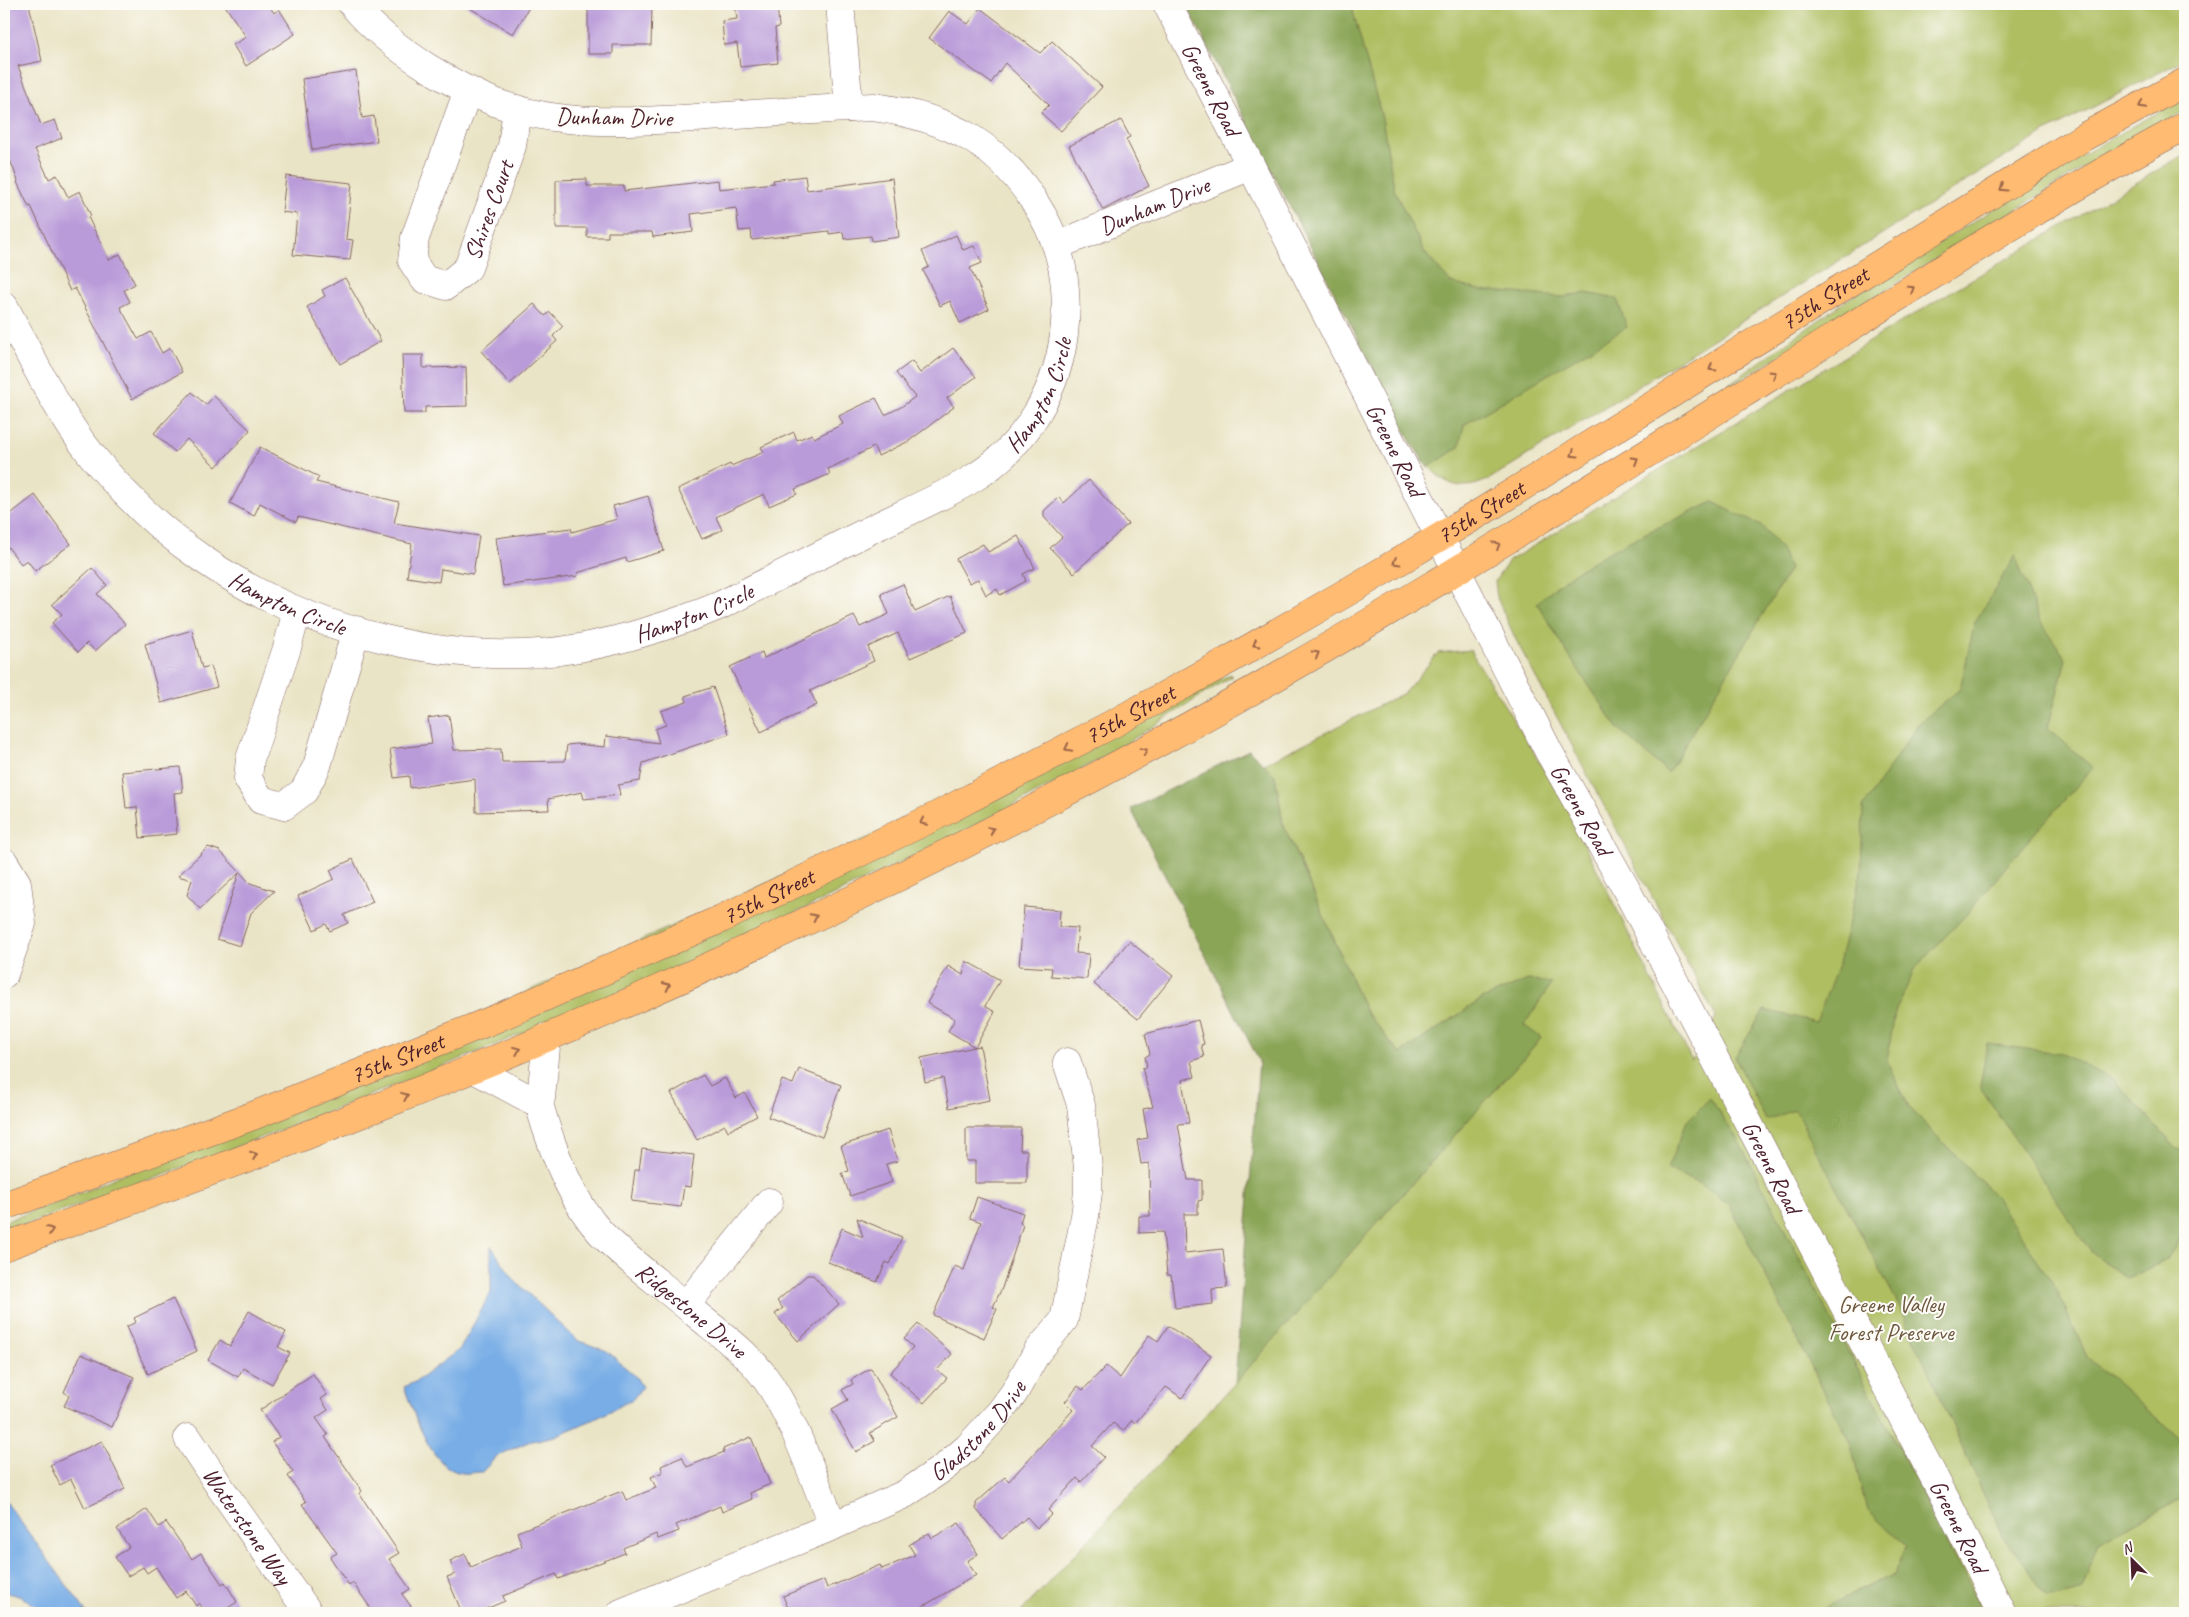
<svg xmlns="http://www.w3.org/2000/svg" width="2189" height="1617" font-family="Caveat,sans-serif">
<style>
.green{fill:#aebe61;stroke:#7c6e46}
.forest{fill:#8aa557;stroke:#6a6241}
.water{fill:#78ade6;stroke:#616688}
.building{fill:#b99bd9}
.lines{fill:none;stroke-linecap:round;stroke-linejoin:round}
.minor-casing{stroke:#826461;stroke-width:29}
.major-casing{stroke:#826461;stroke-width:29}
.minor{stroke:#fff;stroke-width:28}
.major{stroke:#ffbb71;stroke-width:28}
.oneway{stroke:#9b654a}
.labels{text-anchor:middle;stroke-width:4;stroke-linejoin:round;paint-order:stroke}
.street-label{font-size:24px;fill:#4a1f2b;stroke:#fdfcf7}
.park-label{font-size:24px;fill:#6d573e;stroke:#fdfcf7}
</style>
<rect width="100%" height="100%" fill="#fdfcf7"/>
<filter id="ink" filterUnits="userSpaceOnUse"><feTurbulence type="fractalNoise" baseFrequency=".02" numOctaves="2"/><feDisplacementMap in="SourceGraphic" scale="10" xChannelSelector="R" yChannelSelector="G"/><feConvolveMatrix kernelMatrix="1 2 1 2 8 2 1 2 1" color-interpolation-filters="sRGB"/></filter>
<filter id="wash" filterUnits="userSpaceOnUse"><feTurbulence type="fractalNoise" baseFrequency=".0096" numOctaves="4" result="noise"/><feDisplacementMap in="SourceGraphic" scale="20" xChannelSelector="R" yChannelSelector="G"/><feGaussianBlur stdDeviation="1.12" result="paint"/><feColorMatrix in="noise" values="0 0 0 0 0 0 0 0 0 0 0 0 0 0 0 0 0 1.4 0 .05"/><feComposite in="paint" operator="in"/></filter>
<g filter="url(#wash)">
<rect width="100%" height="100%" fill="#eae4c6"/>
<path class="green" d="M1186,4h999v55l-143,75 -551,344c-39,22 -60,-5 -80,-36z
M2185,97v14l-82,45 -373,230 -1,-2 122,-87 219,-135z
M2185,154v1459h-1165l215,-230 306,-345 -59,-39 -82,55 -34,-42 -83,-188 -8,-49 -11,-11 140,-71 34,-40 32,-3 89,143 133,268 24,-44 -200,-377 -19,-42 -2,-17 14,-20 448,-273z
M1231,674l1,2c-50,31 -99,65 -150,93 -344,186 -710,332 -1078,463v-10l81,-31z"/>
<path class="forest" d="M1186,4h165l31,114 13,74 30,61 26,30 29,7 82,7 24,-4 31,6 10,28 -163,98 -5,22 -31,21 -17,-26z
M1713,502l50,25 18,22 9,20 -122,204 -50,-45 -44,-64 -37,-61c49,-47 115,-72 176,-101z
M2015,556l25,65 26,38 -18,69 45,40 -69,77 -57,69 -51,53 -21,45 -8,49 22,46 86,89 63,96 29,65 98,86v53l-86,47 -17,46 -34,9 -46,-63 -106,-235 -101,-190 -29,10 -31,-63 29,-47 52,12 23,-59 22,-91 2,-65 55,-83 42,-35 15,-67z
M1249,750l26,25 8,49 83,188 34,42 82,-55 46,-19 24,3 -28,42 17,13 -306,345 24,-322 -128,-252z
M1987,1044l73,9 54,27 63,69 8,2v79l-17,29 -41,20 -36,-27 -111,-165z
M1710,1098l28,42 246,472 -2,1h-163l10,-8 65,-31 13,-27 -40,-36 -16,-66 -122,-241 -31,-21 -31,-14 20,-48z"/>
<path class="water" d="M491,1246l24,35 62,59 30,11 29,26 6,10 -9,12 -36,19 -42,18 -27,6 -31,14 -15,16c-7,0 -14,2 -20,1 -32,-4 -48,-61 -58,-86l13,-6 43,-32 31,-57z
M4,1499l83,114h-46c-8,-12 -22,-19 -37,-20z"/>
<g id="blocks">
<path class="building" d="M4,4h25l13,57 -24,5 23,59 14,-5 7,18 -27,11 14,30 8,-4 11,22 12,-6 11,25 -3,1 21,43 11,-6 15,30 -11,6 6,12 -10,5 18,32 13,-7 11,21 8,-5 12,24 -50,27 -57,-111 -5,3 -39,-85 -2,1 -12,-25 1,-1 -14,-37z
M224,4h44l6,9 5,-4 16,25 -49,32 -13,-21 13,-8z
M463,4h68l-18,30z
M588,4l64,2 -1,39h-38v9h-25z
M735,4h42l2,23 -4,1 3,35 -38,4 -3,-24 -13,2 -2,-24 15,-2z
M980,8l60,45 12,-12 50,46 -41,44 -20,-18 8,-8 -44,-42 -14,20 -62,-45 20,-27 19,13z
M356,71l6,47 12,-2 3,25 -65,9 -10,-71z
M1121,120l9,17 -4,2 23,47 -46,24 -34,-64z
M286,176l66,7 -6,56 7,1 -3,20 -57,-5 4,-41 -15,-2z
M805,176l2,14 85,-12 7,59 -27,4 -1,-5 -27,3 -1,-7 -14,2v-3l-77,9 -1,-10 -12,1 -3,-23 -45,6 2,18 -40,5 -1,-5h-44v5h-21v-9h-31v-48l31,-1v7h37v5l94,-11 1,9 55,-6 -1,-3z
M956,235l7,15 11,-4 8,17 -12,5 19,41 -29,14 -10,-22 -10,5 -17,-36 6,-3 -7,-16z
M345,278l36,63 -41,23 -33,-57 18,-11 -3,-6z
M534,304l11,12 5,-4 13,14 -10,10 4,5 -47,43 -29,-33z
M953,348l23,29 -29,21 7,9 -45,34 -31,15 -4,-9 -46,22 2,5 -35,15 2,5 -28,12 -5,-12 -48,23 6,13 -20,9 -24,-50 52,-25 1,2 33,-14 -3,-5 33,-15 3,8 15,-6 2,4 29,-14 -4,-8 37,-18 9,17 16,-8 14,-10 -19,-24 16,-12 8,12z
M402,355h21v13l43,-1 1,39 -42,1v6h-21z
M192,392l14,13 8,-9 36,34 -34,37 -29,-28 -12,13 -21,-19z
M260,447l59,30 -3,5 83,20 -5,21 85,13 -6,38 -32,-5 -2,13 -32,-5 5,-33 -114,-27 -2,5 -36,-19 -6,13 -24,-13z
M1089,480l39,44 -54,49 -24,-25 12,-11 -18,-20v-6l15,-14 5,6z
M35,495l36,49 -36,27 -8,-11 -6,4 -17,-22v-23z
M648,496l16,55 -37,11 -1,-4 -49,15 1,3 -75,10 -7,-48 75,-10 1,4 45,-13 -4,-13z
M1018,536l17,32 -12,6 3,7 -26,14 -3,-6 -11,6 -8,-16 -9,4 -13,-24 27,-15 5,8z
M92,568l15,17 -10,9 28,30 -30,27 -8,-8 -9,9 -26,-29 10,-9 -10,-10z
M903,584l12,28 35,-16 17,37 -57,25 -12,-25 -30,14 6,14 -64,30 7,14 -56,27 -31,-65 32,-15 2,6 90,-42 6,11 29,-13 -8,-20z
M192,630l10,38 9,-2 6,21 -56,16 -16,-59z
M713,687l16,47 -86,29 -3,18 -22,4 2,10 -36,4 -2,-7 -34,7 1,11 -73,2 -1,-33 -65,9 -1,-12 -15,2 -4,-29 42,-5 -4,-26 21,-3 5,35 47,-1 1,13 63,-1 2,-16 9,-1 29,3 1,-11 53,7 -4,-14 11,-4 -5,-14 26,-9 -2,-6z
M180,767l3,25 -9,1 3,41 -37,4 -3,-31 -11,1 -4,-36z
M208,847l12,4 30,32 24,8 -23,22 -11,33 -23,-7 22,-66 -39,36 -13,-14 5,-15 -14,-4z
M353,859l20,43 -29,13 4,8 -18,8 -4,-7 -12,6 -16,-34 36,-17 -4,-9z
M1024,907l36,3 -1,17 19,1 -2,25 13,1 -2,25 -36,-3 1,-8 -33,-2z
M1129,941l44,35 -35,43 -44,-35z
M966,961l34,19 -15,26 10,6 -20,35 -27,-16 7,-12 -28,-16 21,-37 15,9z
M1198,1020l6,24 -3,1 3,12 -13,4 4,16 -13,3 7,43 -11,1 10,56h14v20l-4,1v13h-14l1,39 38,-4 4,39 -15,1 1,15 -38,4 -4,-33h-4l-4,-43 -24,1v-17h11l-1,-53 -8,1 -4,-24 11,-2 -5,-29 10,-2 -11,-39 5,-1 -2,-10 5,-3 -5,-20z
M980,1046l10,54 -41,8 -6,-30 -18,4 -4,-24z
M799,1069l42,16 -19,52 -54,-20 14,-37 11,4z
M703,1075l7,11 15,-8 11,20 9,-5 12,23 -29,15 -3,-6 -28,15 -26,-47z
M966,1128h55l-1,22h7v33h-52v-22h-9z
M888,1130l10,31 -12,3 6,18 -42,14 -8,-23 7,-2 -8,-25z
M642,1149l52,6 -4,32 -6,-1 -3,21 -50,-6 4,-31h4z
M977,1197l46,16 -3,10 3,2 -21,63 -9,19 4,2 -13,29 -51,-23 22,-49 9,4 17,-48 -11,-4z
M857,1218l45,19 -12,27 -4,-2 -9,20 -49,-20 14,-34 21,9z
M807,1275h6l26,29 -41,37 -23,-27 8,-6 -6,-7z
M173,1299l24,52 -49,23 -22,-47 10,-5 -2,-4z
M249,1311l37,21 -8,15 12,6 -18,31 -29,-16 -5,9 -30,-17 12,-20 10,6z
M918,1324l34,30 -15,16 10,8 -23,25 -34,-30 23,-26 -9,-8z
M1168,1326l43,29 -29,43 -16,-11 -31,36 -3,-3 -9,11 -10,-8 -21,23 12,11 -23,25 -4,-4 -29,32 4,4 -15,14 -10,-11 -25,22 -26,-30v-6l29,-26 4,4 64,-71 -8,-8 13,-16 5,4 23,-24 14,12 29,-43 9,6z
M81,1354l53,23 -22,50 -48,-21 5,-10 -5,-4z
M871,1368l27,49 -28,16 5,8 -19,11 -24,-43 16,-9 -6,-10 11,-6 -2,-4z
M313,1374l14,21 -6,4 7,11 -12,8 12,17 -3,2 37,54 -3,2 40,60 -10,6 21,30 -8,5 14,19h-42l-21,-30 -4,3 -19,-29 7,-4 -35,-49 4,-2 -18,-26 5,-4 -21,-30 7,-5 -19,-27z
M751,1437l19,47 -20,9 2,6 -30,13 -2,-6 -44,19 3,6 -21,8 -2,-5 -33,14 2,5 -67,26 -2,-5 -53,22 2,5 -29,12h-14l-15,-36 8,-3 -5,-13 15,-7 6,13 51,-21 -5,-14 105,-41 4,9 30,-12 -5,-11 12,-5 -2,-6 21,-9 5,10 37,-15 -1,-3z
M102,1441l23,48 -40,19 -14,-29 -11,6 -10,-20z
M147,1509l12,18 7,-5 26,37 9,-6 21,31 3,-2 12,20 -17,11h-14l-7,-10 -3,3 -10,-15 -10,7 -20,-31 -9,6 -4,-6 -15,9 -13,-19 14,-10 -12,-18z
M959,1523l19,31 -11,7 9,14 -56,33v2l-8,3h-122l-7,-17 41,-16 3,8 53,-23 2,4 33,-14 -6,-10 20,-12 3,5z"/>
</g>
</g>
<g filter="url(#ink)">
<use href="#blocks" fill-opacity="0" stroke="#826461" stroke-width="1"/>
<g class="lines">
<g class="minor-casing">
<g id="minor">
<path d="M840,4l9,104"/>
<path id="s1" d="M1167,4l84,162 298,586 76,135 324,619 53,107"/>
<path id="s2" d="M468,90l-53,148 -3,23 12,18 22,7 22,-18 44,-122 5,-37"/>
<path id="s3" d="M1058,245l193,-79"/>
<path id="s4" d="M4,306c27,50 51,103 86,147 33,41 71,78 114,107 103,71 252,110 375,88 49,-9 96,-24 142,-43 51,-26 102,-51 153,-77 31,-15 63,-29 93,-46 57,-32 94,-94 98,-159 3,-39 -3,-73 -22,-107 -39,-70 -93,-99 -170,-109 -59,2 -118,7 -177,11 -67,4 -135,9 -199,-15 -24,-9 -48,-22 -70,-36 -27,-17 -55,-39 -75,-63"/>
<path d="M297,611l-10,37 -37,111 -2,20 13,21 23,6 20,-15 13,-25 39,-136"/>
<path d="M4,862l13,21 5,41 -18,50"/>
<path id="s5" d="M547,1037l-6,61 -2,6c12,42 32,97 62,129 29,30 64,54 95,81 23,19 49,37 67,61 30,39 51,105 70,151"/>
<path d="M472,1068l67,36"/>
<path d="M686,1305l83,-103"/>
<path id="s6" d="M188,1438l34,52 87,123"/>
<path id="s7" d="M621,1613l212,-87 72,-32 41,-28 22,-19 32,-35 14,-19 23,-41 27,-32 21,-104 3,-24v-24l-7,-63 -14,-43"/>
</g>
</g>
<g class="major-casing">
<g id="major">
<path id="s8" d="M4,1206l251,-91 240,-96 226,-100 213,-102 184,-96 111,-61 120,-69 126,-75 607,-378 103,-56"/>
<path d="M4,1247c108,-40 217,-78 324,-120 284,-111 562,-238 830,-384 231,-126 454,-268 678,-407 115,-72 229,-146 349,-210"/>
</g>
</g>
<use href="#minor" class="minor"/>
<use href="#major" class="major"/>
</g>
<defs><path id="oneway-chevron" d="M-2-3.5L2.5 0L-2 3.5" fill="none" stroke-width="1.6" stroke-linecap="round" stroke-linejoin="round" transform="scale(1.25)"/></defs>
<g class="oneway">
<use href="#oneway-chevron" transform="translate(2142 105) rotate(152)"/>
<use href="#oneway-chevron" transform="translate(2003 188) rotate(148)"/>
<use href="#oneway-chevron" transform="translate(1911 289) rotate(-32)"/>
<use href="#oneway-chevron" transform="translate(1712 368) rotate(148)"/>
<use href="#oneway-chevron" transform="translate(1773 374) rotate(-32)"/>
<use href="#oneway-chevron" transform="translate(1574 454) rotate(148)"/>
<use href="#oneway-chevron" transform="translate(1635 460) rotate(-32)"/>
<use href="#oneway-chevron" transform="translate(1497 545) rotate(-31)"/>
<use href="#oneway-chevron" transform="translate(1396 562) rotate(149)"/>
<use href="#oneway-chevron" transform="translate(1256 644) rotate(150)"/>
<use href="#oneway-chevron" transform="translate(1316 654) rotate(-31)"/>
<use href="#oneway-chevron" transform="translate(1068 748) rotate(153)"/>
<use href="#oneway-chevron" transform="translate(1144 751) rotate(-27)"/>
<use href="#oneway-chevron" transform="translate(923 822) rotate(154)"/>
<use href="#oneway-chevron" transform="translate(991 830) rotate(-27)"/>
<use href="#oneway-chevron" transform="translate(814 917) rotate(-26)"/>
<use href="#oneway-chevron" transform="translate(667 986) rotate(-25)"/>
<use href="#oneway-chevron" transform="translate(517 1050) rotate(-22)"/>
<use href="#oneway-chevron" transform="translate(405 1096) rotate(-22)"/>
<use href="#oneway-chevron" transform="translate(254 1155) rotate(-21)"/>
<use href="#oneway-chevron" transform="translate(50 1230) rotate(-20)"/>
</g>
</g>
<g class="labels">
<g class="street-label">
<text dy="8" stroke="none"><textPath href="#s1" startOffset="96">Greene Road</textPath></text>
<text transform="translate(614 117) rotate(1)" y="8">Dunham Drive</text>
<text dy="8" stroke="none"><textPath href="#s3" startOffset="104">Dunham Drive</textPath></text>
<text dy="8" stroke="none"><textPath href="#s2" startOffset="315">Shires Court</textPath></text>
<text dy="8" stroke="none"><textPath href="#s8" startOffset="2040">75th Street</textPath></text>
<text dy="8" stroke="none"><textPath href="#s4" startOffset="1262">Hampton Circle</textPath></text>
<text dy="8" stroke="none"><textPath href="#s1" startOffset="501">Greene Road</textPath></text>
<text dy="8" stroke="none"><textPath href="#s8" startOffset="1635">75th Street</textPath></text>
<text dy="8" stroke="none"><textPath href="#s4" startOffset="422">Hampton Circle</textPath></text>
<text dy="8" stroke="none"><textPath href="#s4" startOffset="842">Hampton Circle</textPath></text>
<text dy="8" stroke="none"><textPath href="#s8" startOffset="1230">75th Street</textPath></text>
<text dy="8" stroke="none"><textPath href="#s1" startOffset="906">Greene Road</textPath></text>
<text dy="8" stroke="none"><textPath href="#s8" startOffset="825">75th Street</textPath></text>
<text dy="8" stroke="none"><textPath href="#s8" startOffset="420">75th Street</textPath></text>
<text dy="8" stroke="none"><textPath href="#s1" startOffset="1311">Greene Road</textPath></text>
<text dy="8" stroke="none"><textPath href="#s5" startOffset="331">Ridgestone Drive</textPath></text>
<text dy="8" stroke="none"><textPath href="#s7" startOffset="405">Gladstone Drive</textPath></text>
<text dy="8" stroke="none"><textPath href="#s6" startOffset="106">Waterstone Way</textPath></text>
<text dy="8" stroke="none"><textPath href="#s1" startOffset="1716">Greene Road</textPath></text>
</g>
<g class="park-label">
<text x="1891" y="1312">Greene Valley<tspan x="1891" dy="28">Forest Preserve</tspan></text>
</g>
</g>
<rect width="2189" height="1617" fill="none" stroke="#fdfcf7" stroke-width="20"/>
<g transform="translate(2132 1560) rotate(336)" stroke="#fdfcf7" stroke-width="4" paint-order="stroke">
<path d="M0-4L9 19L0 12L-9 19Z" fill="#4a1f2b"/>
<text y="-8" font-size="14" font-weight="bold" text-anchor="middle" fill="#4a1f2b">N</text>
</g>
</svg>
